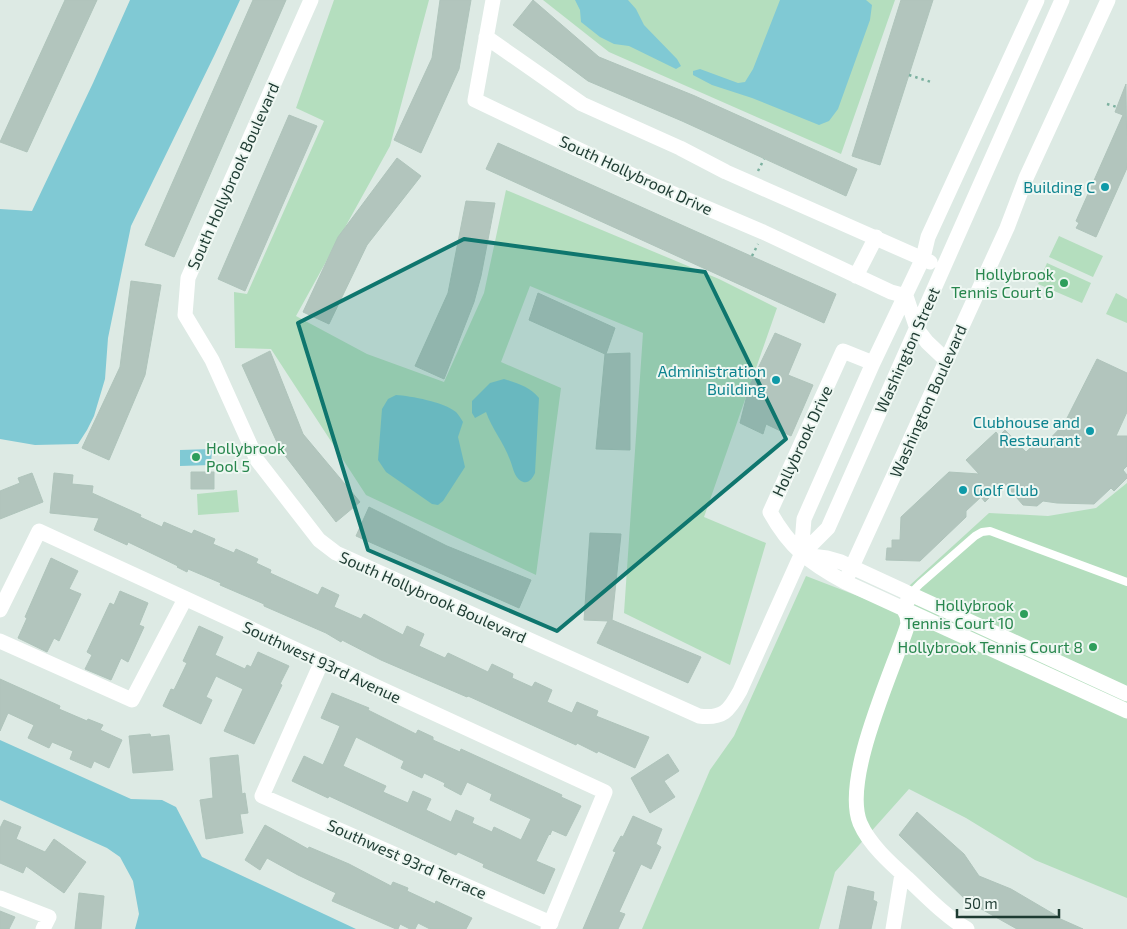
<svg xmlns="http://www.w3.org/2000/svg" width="1127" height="929" font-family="'Exo 2',sans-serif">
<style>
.green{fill:#b4debe}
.water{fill:#80c9d4}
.building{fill:#b2c5bd;stroke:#afc4bb;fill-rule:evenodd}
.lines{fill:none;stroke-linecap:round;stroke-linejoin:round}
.path{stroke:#7bb09f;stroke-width:2.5;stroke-dasharray:2.5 4;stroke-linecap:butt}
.lane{stroke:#fff;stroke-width:8}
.street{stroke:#fff;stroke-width:15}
.marked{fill:#0f766e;fill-opacity:0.2;stroke:#0f766e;stroke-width:4;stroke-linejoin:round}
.culture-dot{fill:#0f9aa8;stroke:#eef7f2;stroke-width:2}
.leisure-dot{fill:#2e9e5b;stroke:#eef7f2;stroke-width:2}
.labels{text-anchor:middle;stroke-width:4;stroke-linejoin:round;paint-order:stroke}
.street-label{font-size:16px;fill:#1e3b32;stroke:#eef7f2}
.culture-label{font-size:16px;fill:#0d838f;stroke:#eef7f2;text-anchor:end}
.leisure-label{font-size:16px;fill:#27864d;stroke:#eef7f2;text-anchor:end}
</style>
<rect width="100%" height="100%" fill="#ddeae4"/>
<path class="green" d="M334,0h95l-39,146 -94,170 71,38 77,28 40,-89 22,-103 213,89 58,29 -73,209 62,26 -36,122 -106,-52 19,-280 -113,-47 -29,76 60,26 -25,187 -170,-80 -95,-146 -36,-1 -1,-56 13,2 77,-173 -28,-13z
M543,0h352l-54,154 -232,-102z
M1059,236l44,20 -10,21 -44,-20z
M1047,263l44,20 -9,20 -44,-19z
M1116,293l11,6v24l-21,-9z
M1127,483v415l-92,-38 -69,-42 -57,-29 -74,83 -16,57h-177l68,-159 24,-34 72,-160 83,32 7,-2 13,-20 80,-73 59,3 48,-8z
M237,490l2,22 -41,3 -1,-21z"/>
<path class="water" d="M130,0h110l-25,54 -84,172 -23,112 -3,41 -11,37 -7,14 -9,14 -43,1 -35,-6v-230l32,2 61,-128z
M575,0h53l8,9 8,16 33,34 4,7 -5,3 -47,-23 -15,-2 -14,-7 -19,-15 -1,-12z
M780,0h86l6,5 -2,15 -32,89 -9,12 -10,4 -67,-27 -40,-13 -19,-10v-4l7,-2 38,14 7,-1 8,-13z
M504,379c14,4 26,8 35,19l-4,75c-3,6 -7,12 -14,8 -7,-4 -8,-14 -11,-21 -6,-17 -18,-31 -24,-48l-11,6 -3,-5v-12l18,-18z
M396,395c15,1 48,7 60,17 3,3 5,7 7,10l-5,15 7,30 -22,34 -5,4 -6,-1 -46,-32 -8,-12 4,-51 6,-10z
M212,449l-1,16 -31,1v-16z
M0,740l131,59 31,1 14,7 26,50 154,72h-221l4,-15 -6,-33 -13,-24 -13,-9 -107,-48z"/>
<path class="building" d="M65,0h32l-70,152 -27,-10z
M253,0h33l-112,257 -29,-12z
M440,0h31l-12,69 -38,84 -27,-13 38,-82z
M533,0l66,57 96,39 162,73 -11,27 -164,-75 -94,-40 -75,-56z
M901,0h32l-53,165 -28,-9z
M1126,84l1,84 -31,69 -20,-9 3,-5 -3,-2 47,-106 -8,-3z
M289,115l28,11 -72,165 -27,-12z
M498,143l338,151 -12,29 -338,-154z
M397,158l24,18 -54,69 -38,79 -26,-12 35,-75z
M466,201l29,2 -14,73 -7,26 -30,77 -29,-13 33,-73z
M131,281l30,4 -16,90 -36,85 -27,-12 38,-81z
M538,293l77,35 -9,26 24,-1v97l-34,-1 9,-95 -76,-34z
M775,333l26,11 -13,31 25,10 -22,51 -25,-12 -3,10 -23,-11 9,-36z
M270,351l33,83 57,68 -24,20 -56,-73 -38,-84z
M1097,359l30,14v39l-11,24h11v30l-4,4 4,5v3l-13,13 -3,-3 -17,16 -37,-1 -14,-2 -6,5 -14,-1 -19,-22 -19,19 -4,-5 -15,14v6l-46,44 -34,-1 1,-12h5v-8h8l1,-23 48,-45 30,2 -13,-14 30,-28 3,4 6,-6 21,22 13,-12 5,5 20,-21z
M191,472h23v17h-23z
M32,473l11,29 -43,17v-28l20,-8 -2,-5z
M54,473l19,2 -1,9 21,2 -1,7 49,22 -1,2 22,10 2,-5 28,12 2,-4 21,9 -2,5 21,9 2,-4 22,10 -2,4 15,7 -1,3 48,22 4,-8 17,8 -5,12 27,12 3,-5 39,21 4,-9 17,8 -5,12 26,12 3,-5 40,19 4,-8 21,10 -1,4 20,9 3,-5 17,8 -5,12 25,11 5,-11 21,9 -2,5 53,21 -14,31 -37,-17 -1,2 -20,-10 -1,2 -108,-49 -1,1 -86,-37 -39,-20 -1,2 -15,-9 -62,-27v-2l-44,-19 1,-2 -33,-14 -1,3 -10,-5 1,-1 -50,-24 -1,3 -33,-15 5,-12 -49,-5z
M369,507l78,39 84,34 -12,28 -163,-72z
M590,533l31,1 -9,86 89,37 -13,26 -91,-40 11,-22 -24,-1z
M51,558l27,13 -9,18 12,5 -22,47 -5,-3 -7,14 -29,-14 9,-20 -2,-1z
M120,591l28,12 -9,22 5,2 -16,35 -7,-4 -10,22 -26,-11 7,-14 -5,-3 23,-49 4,2z
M199,626l24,11 -8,18 30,14 2,-4 4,2 7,-15 31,14 -9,18 2,1 -28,59 -30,-13 19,-42 -23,-11 -4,-2 -10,21 6,3 -11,24 -38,-18 8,-17 3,1 13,-27 -4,-2z
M0,679l60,27 -1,3 28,12 1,-2 15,6 -3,5 22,10 -13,28 -15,-7 -3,7 -21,-9 3,-8 -21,-9 -3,6 -21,-10 6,-13 -26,-12 -8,18z
M332,693l37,15 -1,2 48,24 2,-4 15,7v3l27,12 1,-3 101,46 -1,2 20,9 -15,30 -14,-6 -2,5 -1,-1 -13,27 19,8 -11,25 -61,-27 1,-3 -26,-12 -2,3 -127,-59 -1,2 -36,-17 12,-25 19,9 12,-27 5,-12 -19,-8zM356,737l48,24 -3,7 21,10 2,-5 21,10 -1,3 17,9 6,-13 25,12 -2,6 41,19 -10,21 -27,-13 -2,5 -20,-9 2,-5 -18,-8 -5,12 -25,-12 5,-11 -18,-8 -5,12 -25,-11 3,-6 -43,-20z
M150,734l1,3 18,-2 4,35 -40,3 -4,-37z
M668,754l11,17 -15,10 11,16 -25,16 -19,-35z
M238,755l4,39 3,-1 3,20 -8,1 3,19 -37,6 -6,-39 13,-2 -3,-40z
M917,812l47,42 15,22 32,13 46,27 -1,1 27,12h-66l-50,-28 -68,-66z
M633,816l29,13 -6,15 5,3 -10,22 -10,-5 -22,48 6,2 -7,15h-35l33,-77 -3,-1 8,-15 2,1z
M4,820l17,7 -5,12 29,13 9,-13 32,23 -22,31 -38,-27 -3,7 -23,-10v-35z
M265,825l43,24 1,-2 40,17 42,22 2,-4 15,6 -1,3 28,13 1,-3 36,17 -6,11h-36l-12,-6 -3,6h-5l-10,-5 -2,5h-2l-64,-28 4,-8 -38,-18 -31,-17 -7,12 -15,-10z
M848,886l26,6 -1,8 4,2 -6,27h-32z
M79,893l25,3 -3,33h-26z
M0,911l15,6 -6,12h-9z"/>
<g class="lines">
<path class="path" d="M909,75l22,7
M1107,104l10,3
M758,171l6,-12
M752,256l6,-12"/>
<path class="lane" d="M910,594l10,-10 55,-48 7,-4 8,-1 137,51"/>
<path class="street" d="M311,0l-123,278 -3,37 27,45 45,100 62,80 17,13 363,163c24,3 30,-5 41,-25l61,-136 3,-36 69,-156 50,-105 5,-21 109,-237
M493,0l-18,100 180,86 108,46 128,60 15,4 11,33 10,13 19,18
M486,37l96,67 98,44 46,24 204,90
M856,276l20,-39
M873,363l-30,-12 -73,161c20,36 40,51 75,70l282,129
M801,555l27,-27 234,-528
M803,555l24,3 14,4 286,132
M845,582l162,-354 19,-50 82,-178
M910,594l-6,16 3,6 1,8c-15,47 -66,154 -48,199 9,21 30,40 47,55 18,17 38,38 60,51
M0,610l39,-79 566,261 -57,137
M0,641l132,59 53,-101
M322,661l-60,135 289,127
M0,898l49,19 -6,12
M893,929l9,-55"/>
</g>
<path class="marked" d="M464,239l241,33 81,167 -229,192 -189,-81 -70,-227z"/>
<g class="culture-dot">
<circle cx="1105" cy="187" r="5"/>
<circle cx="776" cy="380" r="5"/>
<circle cx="1090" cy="431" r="5"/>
<circle cx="963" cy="490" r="5"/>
</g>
<g class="leisure-dot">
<circle cx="1064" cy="283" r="5"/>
<circle cx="196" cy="457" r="5"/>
<circle cx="1024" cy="614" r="5"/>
<circle cx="1093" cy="647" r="5"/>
</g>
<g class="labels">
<g class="street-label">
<text transform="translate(636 175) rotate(25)" y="6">South Hollybrook Drive</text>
<text transform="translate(233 176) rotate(-66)" y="6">South Hollybrook Boulevard</text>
<text transform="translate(907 350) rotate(-66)" y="6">Washington Street</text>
<text transform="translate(928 401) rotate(-66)" y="6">Washington Boulevard</text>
<text transform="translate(802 441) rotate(-65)" y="6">Hollybrook Drive</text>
<text transform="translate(433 597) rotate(24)" y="6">South Hollybrook Boulevard</text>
<text transform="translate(322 662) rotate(25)" y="6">Southwest 93rd Avenue</text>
<text transform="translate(407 859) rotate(24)" y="6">Southwest 93rd Terrace</text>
</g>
<g class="culture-label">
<text x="1095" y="193">Building C</text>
<text x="766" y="377">Administration<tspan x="766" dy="18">Building</tspan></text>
<text x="1080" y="428">Clubhouse and<tspan x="1080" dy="18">Restaurant</tspan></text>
<text x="973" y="496" text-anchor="start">Golf Club</text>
</g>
<g class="leisure-label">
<text x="1054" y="280">Hollybrook<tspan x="1054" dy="18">Tennis Court 6</tspan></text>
<text x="206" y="454" text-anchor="start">Hollybrook<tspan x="206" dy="18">Pool 5</tspan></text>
<text x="1014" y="611">Hollybrook<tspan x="1014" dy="18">Tennis Court 10</tspan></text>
<text x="1083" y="653">Hollybrook Tennis Court 8</text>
</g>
</g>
<path d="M957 909v8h102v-8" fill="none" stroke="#1e3b32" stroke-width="2.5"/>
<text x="964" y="909" font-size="15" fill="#1e3b32" stroke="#eef7f2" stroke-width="4" paint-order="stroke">50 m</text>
</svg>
